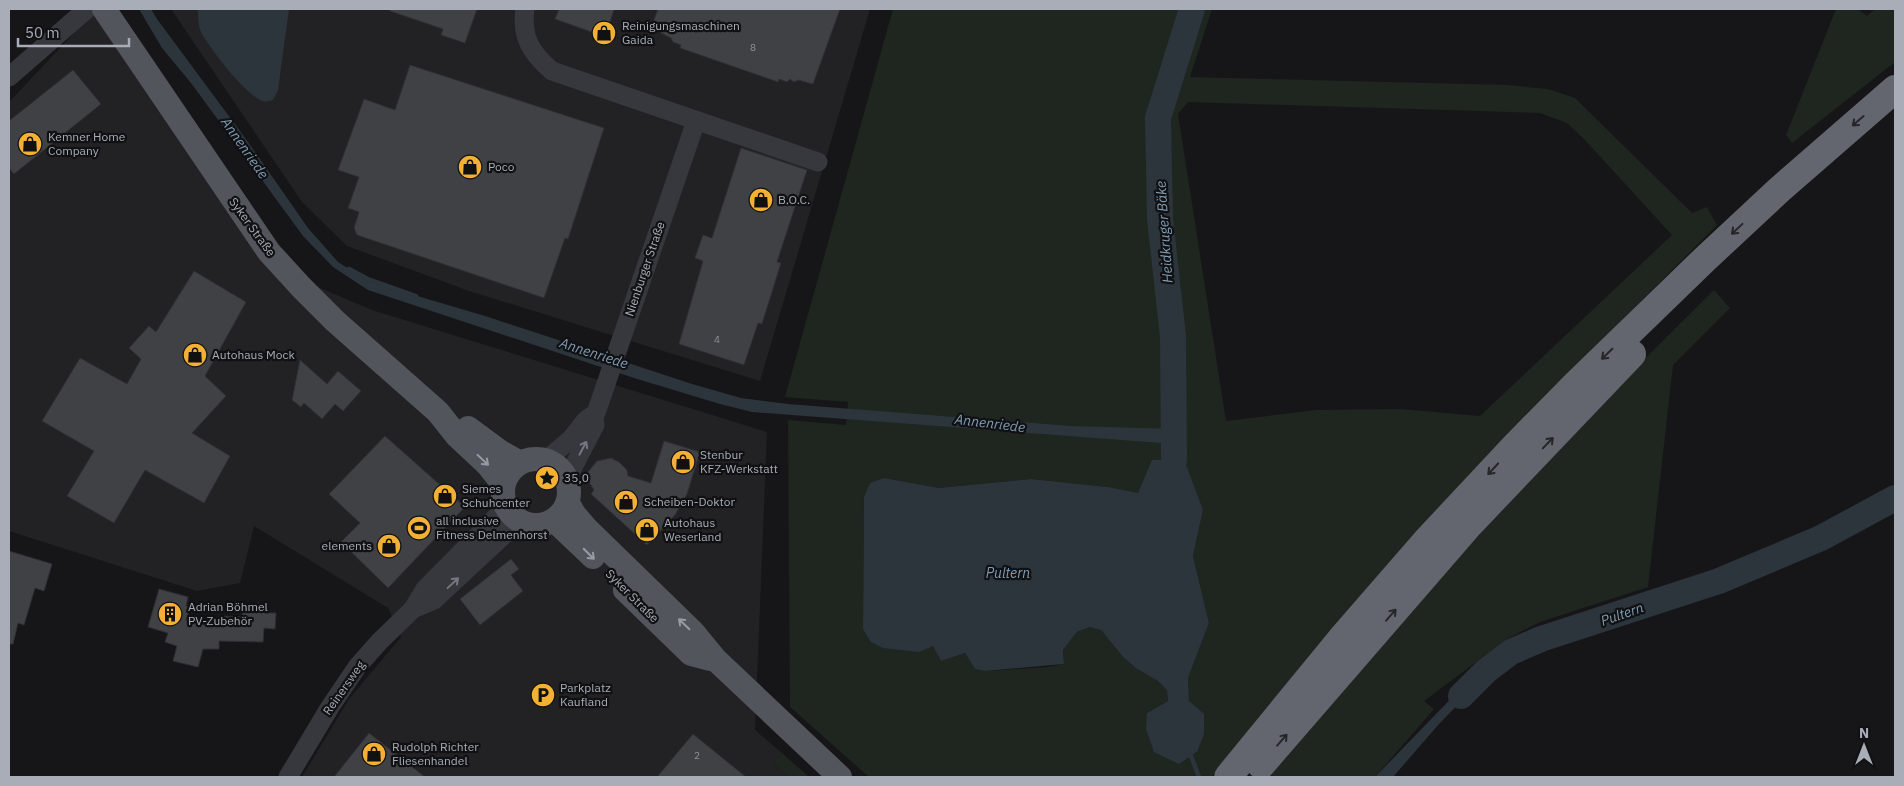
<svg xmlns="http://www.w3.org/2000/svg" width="1904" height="786" font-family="'IBM Plex Sans',sans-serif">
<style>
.built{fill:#222225}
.green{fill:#1e261f;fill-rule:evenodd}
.water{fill:#2c353c}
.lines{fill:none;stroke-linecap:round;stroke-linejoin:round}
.stream{stroke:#2c353c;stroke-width:4.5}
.river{stroke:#2c353c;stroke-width:26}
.building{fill:#404145;stroke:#303034}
.minor{stroke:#37383d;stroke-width:19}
.major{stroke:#53555c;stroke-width:24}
.highway{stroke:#63666e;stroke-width:28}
.oneway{stroke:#26262a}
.oneway2{stroke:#757881}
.oneway3{stroke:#979ba6}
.labels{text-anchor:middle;stroke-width:4.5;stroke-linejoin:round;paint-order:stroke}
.number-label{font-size:10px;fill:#8e929b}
.poi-label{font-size:12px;fill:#a8adb8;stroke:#111113;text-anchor:start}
.street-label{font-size:12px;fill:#a8adb8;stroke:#111113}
.water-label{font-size:14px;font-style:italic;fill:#7f9bb3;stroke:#111113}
</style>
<rect width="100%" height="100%" fill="#161618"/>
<path class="built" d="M171,9h699l-110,372 -291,-90 -122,-45 -45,-44z
M96,10l175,257 101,43 395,122 -12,298 27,23 -9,10 15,14h-486l47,-78 52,-62 -13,-29 -134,-82 -14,57 -43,8 -188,-60v-429z"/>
<path class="green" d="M893,9h296l-26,82 5,2 25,-84h19l-22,68 317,8 41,4 27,9 117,115 15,-6 10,18 -120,120 -321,353 -64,79h-343l-79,-70 -2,-287 58,5 2,-23 -63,-5zM1188,102l352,11 27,10 17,16 88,96 -192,181 -80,-7 -84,1 -90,11 -48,-307zM884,478l55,10 92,-9 77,8 95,23 -10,46 16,67 -21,55 1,23 8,51 -18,12 -32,-51 21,-12 -1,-11 -9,-9 -35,-24 -22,-27 -11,-3 -13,5 -14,18 1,14 -16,3 -63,4 -10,-2 -10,-16 -24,8 -8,-15 -70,-17 1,-132z
M1836,9h22l9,7 8,-7h20v53l-103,81 -6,-8z
M1714,290l16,18 -57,57 -25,222 -108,35 -33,17 -83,62 10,8 -59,68h-108l70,-85 130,-150 117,-123z
M782,753l27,24h-21l-15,-14z"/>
<path class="water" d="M139,9h12l6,10 91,123 60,86 30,34 32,20 115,34 207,68 49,14 47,6 283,22 103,3 1,15 -423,-32 -32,-8 -86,-26 -266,-88 -35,-23 -30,-31 -112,-153 -29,-35z
M198,9h91l-11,81 -5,10c-4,1 -7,2 -11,1 -17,-7 -52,-52 -61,-69 -3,-7 -3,-16 -3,-23z
M1152,460h22l11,2 18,48 -10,46 16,67 -21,55 1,23 15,13v20l-7,18 -18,12 -25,-12 -8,-23 1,-16 21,-12 -1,-11 -9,-9 -22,-13 -13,-11 -22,-27 -11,-3 -13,5 -14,18 1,14 -79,7 -10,-2 -10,-16 -24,8 -8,-15 -14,6 -36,-4 -12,-6 -8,-13 1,-132 6,-14 14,-5 55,10 92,-9 77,8 30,6z
M1486,671l-10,15 -37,38 -46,53h-18l93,-96z"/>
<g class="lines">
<path class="stream" d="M349,269l19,10 48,17
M1191,756l8,21"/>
<path class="river" d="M1174,460l-1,-124 -13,-117 -2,-101 34,-109
M1461,696l25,-25 25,-19 30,-13 178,-58 102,-43 74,-40"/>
</g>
<path class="building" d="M390,9h87l-12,34 -24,-8 2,-6 -53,-18z
M559,9h55l-7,23 -7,3 -45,-16z
M658,9h182l-27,75 -15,-4 -4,2 -4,-3 -3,3 -8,-3 -1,3 -98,-34 1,-3 -8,-3 -2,-4 -10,-5 -2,-2 -8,-3z
M410,65l194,63 -36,111 -3,-1 -21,60 -187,-63 -3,-7 5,-16 -11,-4 11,-31 -21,-7 26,-71 31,11z
M73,70l28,34 -87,70 -5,-6v-47z
M741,148l66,22 -30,92 4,1 -19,61 -4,-1 -14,42 -65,-21 24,-83 -8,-3 4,-12 4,-11 9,3z
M194,271l52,31 -41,74 21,20 -34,37 38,23 -26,47 -59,-33 -31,53 -47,-27 27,-45 -52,-30 38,-63 47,26 14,-25 -12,-11 20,-22 7,6z
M300,360l27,24 11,-13 23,20 -18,20 -8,-7 -13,15 -18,-16 -3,4 -9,-7z
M385,436l80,71 -77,81 -47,-46 19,-19 -31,-29z
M664,441l36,11 -13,42 -12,21 -28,30 -56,-51 3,-4 -5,-8 -1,-10 9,-11 14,-3 8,4 8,8 1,6 23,7z
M9,551l43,13 -8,27 -9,-3 -11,37 -6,-2 -5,21h-4z
M511,559l8,10 -8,6 12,16 -43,34 -20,-26z
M159,589l29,8 -2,9 4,1 -4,13 26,7v-8l7,1v-4l23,1 1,-13h21v9h12l-1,16 -11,-1 -1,14 -44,-1v8h-16l-5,18 -25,-6 4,-15 -12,-4 3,-9 -20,-6z
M369,733l56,44h-91z
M693,734l53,43h-89z"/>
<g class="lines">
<path class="minor" d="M525,9c-4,28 6,44 27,62l266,91
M9,77l78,-68
M546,460l25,-21 15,-19 10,-7 100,-292
M567,479l28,-54 -1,-9
M413,609l21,-9 85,-79
M288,777l42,-70 27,-40 22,-25 34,-33 12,-20 81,-82"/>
<path class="major" d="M104,9l165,243 32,35 34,34 103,91 19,24 31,29 15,19
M468,428l31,23 21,12
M503 492a33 33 0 1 1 66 0a33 33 0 1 1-66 0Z
M568,503l6,11 12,14 107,104 23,28 124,117
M554,520l39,37
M625,590l66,64 19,5"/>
<path class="highway" d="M1261,765l207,-239 164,-172
M1228,777l113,-138 87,-100 87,-93 59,-60 131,-127 74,-69 116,-101"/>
</g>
<defs><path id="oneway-shaft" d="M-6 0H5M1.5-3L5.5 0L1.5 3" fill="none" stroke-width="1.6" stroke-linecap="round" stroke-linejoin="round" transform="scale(1.25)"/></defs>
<g class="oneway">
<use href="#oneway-shaft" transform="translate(1858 121) rotate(139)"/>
<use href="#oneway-shaft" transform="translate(1737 229) rotate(137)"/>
<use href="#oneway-shaft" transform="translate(1607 354) rotate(136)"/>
<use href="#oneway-shaft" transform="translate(1548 443) rotate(-46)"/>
<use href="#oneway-shaft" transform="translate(1493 469) rotate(133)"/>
<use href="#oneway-shaft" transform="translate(1391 615) rotate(-49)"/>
<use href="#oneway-shaft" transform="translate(1282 740) rotate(-49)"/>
</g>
<g class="oneway2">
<use href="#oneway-shaft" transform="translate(583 448) rotate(-62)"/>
<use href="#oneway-shaft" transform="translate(453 583) rotate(-43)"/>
</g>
<g class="oneway3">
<use href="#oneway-shaft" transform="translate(483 460) rotate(43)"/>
<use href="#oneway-shaft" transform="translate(589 554) rotate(45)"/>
<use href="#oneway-shaft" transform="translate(684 624) rotate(-136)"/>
</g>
<defs>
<g id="shop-disc" transform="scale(1.25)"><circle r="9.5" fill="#f2b134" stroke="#111113"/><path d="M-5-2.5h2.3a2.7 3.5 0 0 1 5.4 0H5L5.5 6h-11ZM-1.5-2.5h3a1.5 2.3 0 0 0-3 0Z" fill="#111"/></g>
<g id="sight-disc" transform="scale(1.25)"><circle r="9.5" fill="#f2b134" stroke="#111113"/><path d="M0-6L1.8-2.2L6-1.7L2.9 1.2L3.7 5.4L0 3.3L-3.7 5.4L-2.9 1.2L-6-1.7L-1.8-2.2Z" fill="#111"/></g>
<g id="stadium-disc" transform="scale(1.25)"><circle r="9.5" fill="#f2b134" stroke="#111113"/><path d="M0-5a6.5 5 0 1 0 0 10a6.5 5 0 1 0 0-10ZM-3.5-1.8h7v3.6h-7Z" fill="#111"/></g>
<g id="building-disc" transform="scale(1.25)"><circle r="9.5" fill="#f2b134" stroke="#111113"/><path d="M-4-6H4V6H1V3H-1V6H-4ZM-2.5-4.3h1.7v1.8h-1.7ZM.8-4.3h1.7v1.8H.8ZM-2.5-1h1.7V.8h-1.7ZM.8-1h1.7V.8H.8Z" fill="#111"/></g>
<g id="parking-disc" transform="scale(1.25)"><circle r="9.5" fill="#f2b134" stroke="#111113"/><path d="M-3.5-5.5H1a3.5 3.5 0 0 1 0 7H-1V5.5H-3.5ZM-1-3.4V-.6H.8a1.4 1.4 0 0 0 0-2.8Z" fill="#111"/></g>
</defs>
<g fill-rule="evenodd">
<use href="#shop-disc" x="604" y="33"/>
<use href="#shop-disc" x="30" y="144"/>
<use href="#shop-disc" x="470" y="167"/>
<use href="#shop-disc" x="761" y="200"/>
<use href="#shop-disc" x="195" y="355"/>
<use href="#shop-disc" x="683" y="462"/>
<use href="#sight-disc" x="547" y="478"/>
<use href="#shop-disc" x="445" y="496"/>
<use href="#shop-disc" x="626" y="502"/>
<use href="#stadium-disc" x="419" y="528"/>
<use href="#shop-disc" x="647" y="530"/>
<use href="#shop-disc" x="389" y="546"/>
<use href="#building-disc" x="170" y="614"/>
<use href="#parking-disc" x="543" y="695"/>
<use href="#shop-disc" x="374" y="754"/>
</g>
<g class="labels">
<g class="number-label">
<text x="753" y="51">8</text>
<text x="717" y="343">4</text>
<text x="697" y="759">2</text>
</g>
<g class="poi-label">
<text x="622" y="30">Reinigungsmaschinen<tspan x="622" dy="14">Gaida</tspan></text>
<text x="48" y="141">Kemner Home<tspan x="48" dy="14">Company</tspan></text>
<text x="488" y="171">Poco</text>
<text x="778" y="204">B.O.C.</text>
<text x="212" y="359">Autohaus Mock</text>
<text x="700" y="459">Stenbur<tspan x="700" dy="14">KFZ-Werkstatt</tspan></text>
<text x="564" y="482">35,0</text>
<text x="462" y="493">Siemes<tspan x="462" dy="14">Schuhcenter</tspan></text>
<text x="644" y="506">Scheiben-Doktor</text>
<text x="436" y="525">all inclusive<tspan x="436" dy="14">Fitness Delmenhorst</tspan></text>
<text x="664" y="527">Autohaus<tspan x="664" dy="14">Weserland</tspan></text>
<text x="372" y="550" text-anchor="end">elements</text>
<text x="188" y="611">Adrian Böhmel<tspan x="188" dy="14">PV-Zubehör</tspan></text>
<text x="560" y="692">Parkplatz<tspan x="560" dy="14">Kaufland</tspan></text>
<text x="392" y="751">Rudolph Richter<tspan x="392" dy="14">Fliesenhandel</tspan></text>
</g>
<g class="street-label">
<text transform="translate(252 227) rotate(54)" y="4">Syker Straße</text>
<text transform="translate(645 269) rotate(-71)" y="4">Nienburger Straße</text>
<text transform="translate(632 596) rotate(45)" y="4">Syker Straße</text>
<text transform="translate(344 688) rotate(-55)" y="4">Reinersweg</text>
</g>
<g class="water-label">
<text transform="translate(245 148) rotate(55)" y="5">Annenriede</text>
<text transform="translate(1164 232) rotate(-94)" y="5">Heidkruger Bäke</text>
<text transform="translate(594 353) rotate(18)" y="5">Annenriede</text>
<text transform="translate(990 423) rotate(7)" y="5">Annenriede</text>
<text x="1008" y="578">Pultern</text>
<text transform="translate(1622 614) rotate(-19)" y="5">Pultern</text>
</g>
</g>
<rect width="1904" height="786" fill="none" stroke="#a8adb8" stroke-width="20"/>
<g transform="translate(1864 746)" stroke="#111113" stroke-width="4" paint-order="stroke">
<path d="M0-4L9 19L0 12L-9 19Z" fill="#a8adb8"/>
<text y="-8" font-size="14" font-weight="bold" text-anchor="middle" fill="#a8adb8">N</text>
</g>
<path d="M18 38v8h111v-8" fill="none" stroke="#a8adb8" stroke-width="2.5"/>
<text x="25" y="38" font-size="15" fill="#a8adb8" stroke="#111113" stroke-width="4" paint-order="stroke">50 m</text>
</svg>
